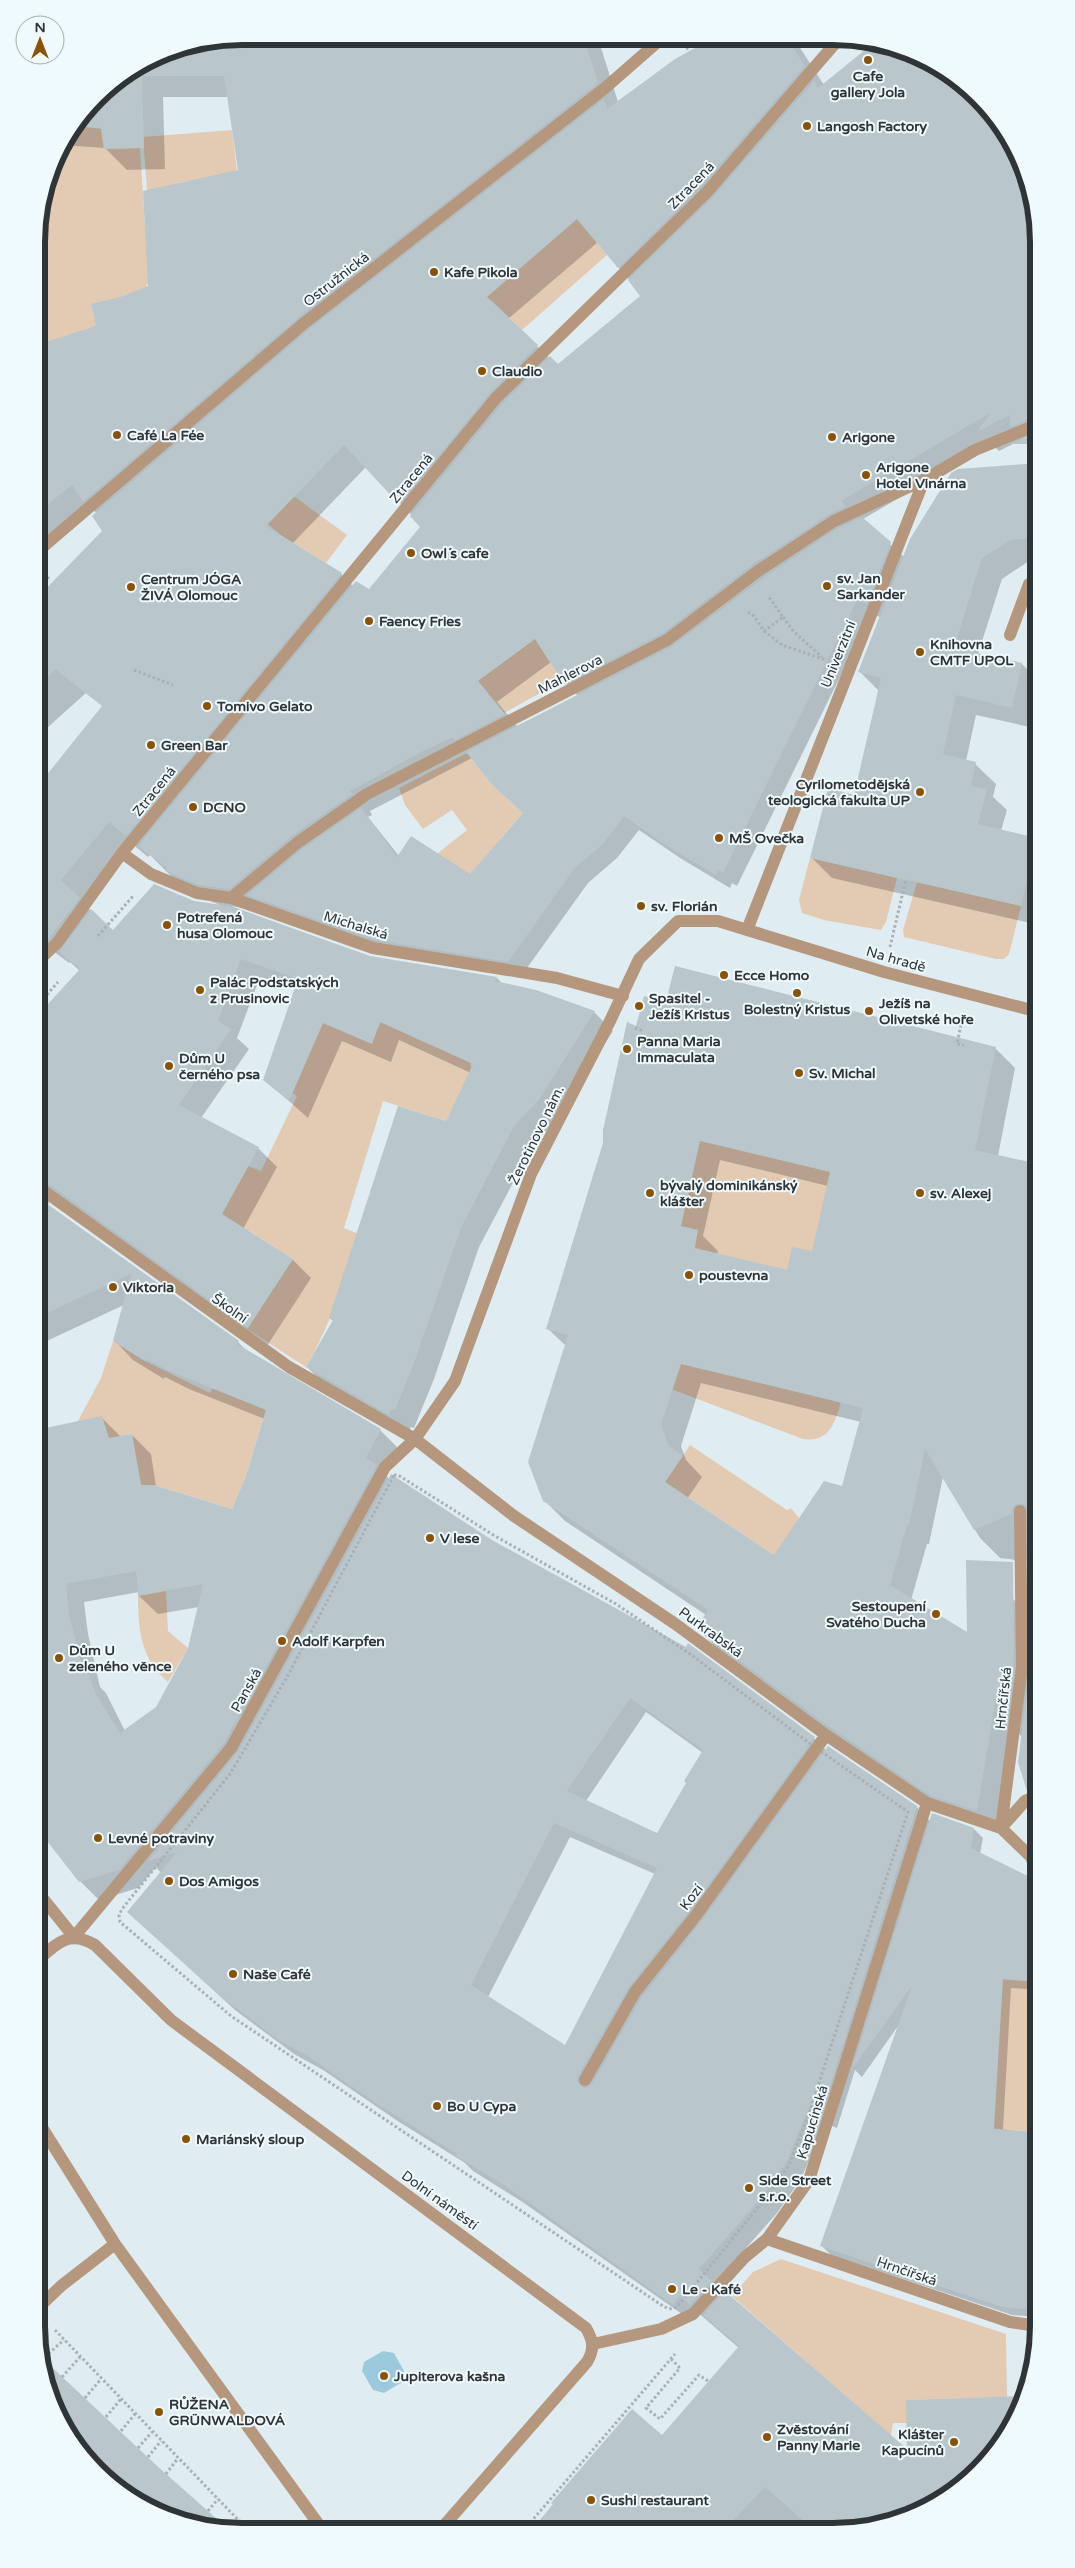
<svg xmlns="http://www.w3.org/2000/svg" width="1075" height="2568" font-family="'Varela Round',sans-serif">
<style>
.green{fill:#e3cab2}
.water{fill:#9ccadc}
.shadow{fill:#0003;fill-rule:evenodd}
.building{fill:#b9c6cb;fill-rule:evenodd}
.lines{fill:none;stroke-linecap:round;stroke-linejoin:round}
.path{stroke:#a6b1b5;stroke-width:3;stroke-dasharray:2.5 2.5;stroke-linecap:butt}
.service{stroke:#b4977c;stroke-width:12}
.pedestrian{stroke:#b4977c;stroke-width:12}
.poi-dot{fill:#8a5304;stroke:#effafe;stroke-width:2}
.labels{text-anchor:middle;stroke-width:4;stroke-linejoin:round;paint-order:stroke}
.poi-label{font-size:14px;font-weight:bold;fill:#2f3436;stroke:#effafe;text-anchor:start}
.street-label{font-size:14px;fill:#2f3436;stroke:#effafe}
.rim{fill:none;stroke:#2f3436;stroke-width:6}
</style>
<rect width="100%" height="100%" fill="#dfedf3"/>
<path class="green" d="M76,126l25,3 3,20 36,-1 5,79 6,48 -6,15 -54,15 6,24 -60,16v-117l21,-77z
M232,130l7,57 -50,-6 -11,2 -29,33 -6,-79z
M577,219l30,36 -85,75 -30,-29 -7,-3z
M291,494l56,41 -21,28 -44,-27 -19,-16z
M534,637l28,44 -58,32 -26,-32z
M467,753l26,33 30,27 -22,25 -28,56 -47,-17 12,-24 29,-23 -15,-20 -29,19 -18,-24 -6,-17z
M810,858l87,20 -11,44 -5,8 -57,-10 -22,-7 -3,-13z
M917,882l104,24 -12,48 -5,5h-8l-92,-22 -1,-7z
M381,1022l89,40 1,8 -25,51 -63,-20 -39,127 15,6 -6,10 -10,38 3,1c-14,28 -24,57 -40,84l-59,-38 46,-70 -42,-27 -33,-10 28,-57 15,6 36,-75 -5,-3 31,-70 48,20z
M686,1126l156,37 -32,133 -155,-37z
M113,1341l30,19 67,33 3,-7 53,24 -20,66 -14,33 -74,-23 -17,-1 -9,-51 -23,4 -31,-17 23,-43z
M649,1356l192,46c-6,21 -12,41 -38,37l-161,-61z
M690,1445l97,65 4,-2 19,24 -24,31 -121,-81z
M166,1591l2,40 20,17 -20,34c-27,-23 -30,-52 -30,-86z
M996,1979l42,3v150l-52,-4z
M781,2259l225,75 1,63 -100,3v23h-14l-2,13 -159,-140 21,-24z"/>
<path class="water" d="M383,2351l11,2 10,18 -2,11 -18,11 -11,-3 -11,-19 2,-9z"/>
<path class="shadow" d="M242,36l356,2 20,64 94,-63 83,1 29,45 54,-43 46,16 54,38 33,43 21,50 7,53v189l-40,20 -7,-7 -129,75 41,38 135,-93v95h-7l-30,20 -24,75 44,10 9,9 8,1v55l-63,-14 -10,46 9,3 21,20 -3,13 14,13 -6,21 35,8 3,2v84l-207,-47 -20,-20 43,-62 24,-105 -20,-20 21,-54 -9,-3 -134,272 -5,-3 -2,5 -50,-30 -41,-28 -22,28 -29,25 -66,92 -132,-21 -141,-45 -18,-3 139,51 127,21 6,6 91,28 19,19 -57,89 -23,25 -54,102 -45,132 -20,49 -3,-1 -3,6 -82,-47 -19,-19 27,-45 -4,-4 117,-195 24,-50 -72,-33 -8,22 -49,-21 -34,77 -44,-39 32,-89 -36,-13 -23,61 12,11 -48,69 57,30 19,19 -34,62 50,31 18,18 -44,68 -218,-145 -1,5 190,136 11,11 131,77 19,19 -13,26 3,4 425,259 12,12 2,-2 89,59 14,15 43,7 9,9 -3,16 58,28v108l-27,-2 -8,141 35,5v183l-26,-2 -181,-60 -9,-9 76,-220 -36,51 -7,-7 -18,58 -12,-5 -24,56 -24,34 -63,71 195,168 -1,-51 117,-3 -2,6 -35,57 -52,43 -50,21 -53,7 -301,-2 100,-119 30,25 77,-88 -43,-37 -7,8 -168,-118 -48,-30 -8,-8 -69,-43 -73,-50 -29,-16 -59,-44 -107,-98 33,-39 -5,-6 -18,21 -39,12 -19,-19 -44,-332 65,-132 19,19 12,-1 19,19 5,33 77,23 14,-33 18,-58 -76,-30 -24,-12 -1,2 -31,-19 -19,-20 10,-35 -88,41 1,-328 43,-47 -10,-9 -1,1 -32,-24v-173l10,10 137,-171 -147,132v-138l67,-68 -8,-18 -4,-5 -55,43v-205l60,-20 26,-29 26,-10 90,-116 -10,-74h-66l2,72 -38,1 -22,-22 -43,-3 44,-57 58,-36zM598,242l44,54 -84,70 -50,-47zM366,467l56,59 -53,65 -16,-5 -12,-12 -49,-30zM551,662l14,21 13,13 -60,31 -21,-25zM472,758l52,56 -54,61 -71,-19 -31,-39 4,-2 -2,-4zM131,843l17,14 2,-2 36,36 34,14 -26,-3 -81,30 -30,-29zM139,1592v4l19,18 41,-7 -10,41 -32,60 -32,23 -19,-38 -6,-6 -12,-53 -4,-32zM646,1712l57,41 -45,82 -72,-34zM570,1837l85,37 -89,172 -78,-49z
M667,1003l328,45 20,20 -17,88 41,10 -1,386 -6,-7v17l-32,-4 -20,-20 -37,-61 -14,67h-2l-16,56 57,34 44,-36 19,18v-16l7,1v198l-10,-8 -6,-54 -8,-8 -17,102 -45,-16 -100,-67 -134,-99 -20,-20 8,-14 -141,-94 -21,-21 22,-154 -19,-18 58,-184 32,-117zM720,1160l108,26 -15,66 -25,19 -71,-17 1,-3 -15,-15zM701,1383l160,39 -19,66 -68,69 -87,-58 15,-22 -16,-17 -5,-14z
M1038,1805v22l-5,-19z
M43,2379l112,87 47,62 -51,-18 -54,-38 -33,-43z"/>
<path class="building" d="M242,36l342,2 14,45 -300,235 -215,184 -11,-17 -35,28v-168l59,-19 -5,-22 32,-8 25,-10 -5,-95 95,-21 -14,-94h-82l2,72 -40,1 -3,-21 -25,-2 31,-39 57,-35z
M711,39l77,1 17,26 -104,120 -83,82 -41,-49 -90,78 51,48 -48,48 -91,111 -55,-59 -78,81 76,47 -216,263 -17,-14 -48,58 19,18 -34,44 -9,-7v-148l65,-81 -47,-37 -18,20v-91l65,-67 -10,-15 216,-186 296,-231 3,10 68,-50z
M876,41l48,17 54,38 34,45 20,48 7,53v174l-29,11v-12l-32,16 12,-18 -149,88 6,5 -17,8 -77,50 -90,69 -99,51 -29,-45 -57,42 27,33 -50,26 -2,-3 -32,15 -71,39 2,3 -60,42 -63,53 -30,-4 -34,-14 2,-3 -29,-22 218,-265 13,8 51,-62 -10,-11 92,-112 48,-48 8,8 82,-68 -12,-16 85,-83 101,-116 4,7z
M1039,433v11h-29z
M1039,463v74l-28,3 -29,18 -28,90 68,15 -10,45 -56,-13 -13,59 33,8 -5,24 16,3 -9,35 59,14 -16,68 -211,-48 18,-70 26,7 27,-117 -23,-6 52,-133 41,-66 7,-4z
M862,517l29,25 -24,62 -10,-4 -134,273 -5,-3 -2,5 -52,-31 -40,-28 -21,28 -29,25 -66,93 -133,-22 -128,-45 55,-46 59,-41 36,49 14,-21 59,38 53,-61 -30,-27 -27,-34 205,-105 92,-69 75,-50z
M154,884l40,17 35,5 141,50 127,21 -2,4 41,9 59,21 -57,90 -24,25 -53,102 -46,132 -20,50 -3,-1 -3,6 -83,-48 27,-47 -4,-2 69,-212 48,15 27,-57 -93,-42 -8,22 -49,-21 -34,78 -26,-21 35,-101 -57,-20 -23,62 13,8 -52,76 80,42 -37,67 71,45 -45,69 -206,-149 -6,-1 1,-162 43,-47 -21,-17 32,-43 22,21z
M675,966l321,81 -21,103 64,14v145l-7,27 7,1 -1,166 -11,5 -3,-4h-8l-3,3 -1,7 -38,16 -49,-81 -16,76h-2l-17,60 77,47 -1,-72 47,2 1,105 -7,56 -10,-31 -20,119 -46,-15 -100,-68 -135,-99 12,-19 -165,-109 -15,-39 40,-127 -22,-6 57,-186v-13l24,-108 9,4 8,-30 22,5zM700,1141l130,31 -18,79 -20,-4 -5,23 -92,-22 3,-18 -17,-4zM681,1364l182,44 -21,78 -18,-5 -50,74 -109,-73 18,-26 -14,-10 -8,-21z
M36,1196l203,145 -2,3 144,85 -15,29 11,7 -153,278 -105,127 -40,12 -43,-55v-397l66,-14 7,22 23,-4 9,51h13l78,24 14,-33 20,-66 -97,-39 -23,-12 -1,2 -32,-20 18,-67 -95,44zM136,1571l2,25 65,-12 -15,64 -32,59 -36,26 -24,-39 -8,-21 -4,1 -15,-60 -3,-30z
M391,1474l101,66 194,107 2,-4 127,94 -124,172 -63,79 -50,88 -1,5 4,6 5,1 6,-4 50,-87 61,-78 125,-173 89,60 -95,306 -1,2 -12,-6 -23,55 -24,34 -63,72 13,12 -22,24 -10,-9 -7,9 -169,-120 -48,-29 1,-2 -78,-49 -73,-50 -29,-16 -59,-45 -91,-82 50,-60 -29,9 90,-109zM630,1698l73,52 -19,31 2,2 -29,50 -90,-42zM554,1823l103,45 -92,177 -94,-60z
M1029,1562h9v225l-11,4 -9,-29 12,-95z
M932,1813l42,15 -3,20 67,33v101l-35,-3 -9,150 44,3v176l-19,1 -17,-2 -182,-61 92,-260 -60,83z
M725,2291l182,158 -1,-49 119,-4 -2,8 -35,57 -52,43 -50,21 -70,7 -51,-45 -42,44 -191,-1 21,-26 -2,-1 81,-94 30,26 77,-89 -36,-31z
M40,2356l116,109 71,63h-25l-51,-18 -54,-38 -33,-43 -21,-50z"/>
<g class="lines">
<path class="path" d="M587,47l23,-6
M609,48l1,-9
M686,49l17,-10
M37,589l12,-12
M748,612l6,4 10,15 19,-14 -14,-20
M783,617l11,15 28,25
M764,631l18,14 44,15
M134,670l39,15
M98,936l36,-41
M890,947l16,-68
M37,1006l21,-24
M961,1025l-4,19 7,1
M635,1028l9,3
M394,1475h4l97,61 121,68 74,50 126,94 92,64 -101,307 -18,46 -21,30 -91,112 -8,2 -6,-3 -432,-290 -111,-94 -1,-7 3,-6 108,-135 57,-97z
M55,2330l191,198
M671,2359l9,9 -34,40 14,11 39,-44 9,6
M41,2360l23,-20
M62,2377l18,-20
M85,2398l16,-19
M106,2417l15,-18
M121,2431l14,-17
M138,2448l14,-16
M148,2457l13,-16
M166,2474l12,-16
M208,2511l10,-12
M524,2530l151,-176"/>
<path class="service" d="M1010,635l19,-51 10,-1"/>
<path class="pedestrian" d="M37,552l266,-228 302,-236 56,-49
M122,853l29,21 46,19 34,5 142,50 184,30 66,18
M231,898l66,-55 70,-49 300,-154 91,-69 76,-50 90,-41 51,-30 64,-26
M747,930l177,-450
M37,962l20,-19 65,-90 374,-455 211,-206 131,-152
M37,1186l252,181 126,72 99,77 160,107 152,112 101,68 74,25 30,29 7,16
M1001,1828l21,-161 -2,-156
M1001,1828l24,-27 13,-6
M36,1890l38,47
M74,1937l157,-189 154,-281 30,-28 40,-58 76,-207 79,-153 29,-62 39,-38h40l166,51 155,40
M36,1962c20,-18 32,-33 59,-17l76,75 415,308c7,12 9,21 1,34l-146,167
M585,2080l50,-88 62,-78 129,-179
M36,2118l79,126 207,285
M767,2239l243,83 28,4
M36,2310l25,-24 54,-42
M593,2344l68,-15 32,-15 52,-57 22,-18 42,-59 118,-377"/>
</g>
<g class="poi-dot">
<circle cx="868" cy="60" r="5"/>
<circle cx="807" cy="126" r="5"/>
<circle cx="434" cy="272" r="5"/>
<circle cx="482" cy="371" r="5"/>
<circle cx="117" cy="435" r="5"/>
<circle cx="832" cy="437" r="5"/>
<circle cx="866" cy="475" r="5"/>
<circle cx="411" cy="553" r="5"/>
<circle cx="827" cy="586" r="5"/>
<circle cx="131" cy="587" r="5"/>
<circle cx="369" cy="621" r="5"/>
<circle cx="920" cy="652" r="5"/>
<circle cx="207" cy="706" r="5"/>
<circle cx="151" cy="745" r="5"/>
<circle cx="920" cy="792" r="5"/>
<circle cx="193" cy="807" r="5"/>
<circle cx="719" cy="838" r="5"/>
<circle cx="641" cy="906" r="5"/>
<circle cx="167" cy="925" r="5"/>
<circle cx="724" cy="975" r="5"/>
<circle cx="200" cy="990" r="5"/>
<circle cx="797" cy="993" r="5"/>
<circle cx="639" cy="1006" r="5"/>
<circle cx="869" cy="1011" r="5"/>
<circle cx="627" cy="1049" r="5"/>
<circle cx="169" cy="1066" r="5"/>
<circle cx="799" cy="1073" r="5"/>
<circle cx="650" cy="1193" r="5"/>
<circle cx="920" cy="1193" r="5"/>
<circle cx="689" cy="1275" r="5"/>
<circle cx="113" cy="1287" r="5"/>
<circle cx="430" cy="1538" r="5"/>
<circle cx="936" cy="1614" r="5"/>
<circle cx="282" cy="1641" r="5"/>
<circle cx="59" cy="1658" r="5"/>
<circle cx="98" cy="1838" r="5"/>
<circle cx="169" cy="1881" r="5"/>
<circle cx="233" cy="1974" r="5"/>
<circle cx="437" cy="2106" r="5"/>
<circle cx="186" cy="2139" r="5"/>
<circle cx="749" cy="2188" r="5"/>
<circle cx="672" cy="2289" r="5"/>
<circle cx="384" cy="2376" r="5"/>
<circle cx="159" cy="2412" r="5"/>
<circle cx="767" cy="2437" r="5"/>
<circle cx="954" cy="2442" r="5"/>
<circle cx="591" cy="2500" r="5"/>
</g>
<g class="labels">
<g class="poi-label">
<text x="868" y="81" text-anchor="middle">Cafe<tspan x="868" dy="16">gallery Jola</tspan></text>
<text x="817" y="131">Langosh Factory</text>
<text x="444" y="277">Kafe Pikola</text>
<text x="492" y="376">Claudio</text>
<text x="127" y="440">Café La Fée</text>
<text x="842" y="442">Arigone</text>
<text x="876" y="472">Arigone<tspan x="876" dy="16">Hotel Vinárna</tspan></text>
<text x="421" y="558">Owl´s cafe</text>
<text x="837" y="583">sv. Jan<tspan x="837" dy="16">Sarkander</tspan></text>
<text x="141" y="584">Centrum JÓGA<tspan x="141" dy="16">ŽIVÁ Olomouc</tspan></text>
<text x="379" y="626">Faency Fries</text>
<text x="930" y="649">Knihovna<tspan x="930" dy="16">CMTF UPOL</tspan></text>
<text x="217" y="711">Tomivo Gelato</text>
<text x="161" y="750">Green Bar</text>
<text x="910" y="789" text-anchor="end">Cyrilometodějská<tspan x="910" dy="16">teologická fakulta UP</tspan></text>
<text x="203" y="812">DCNO</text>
<text x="729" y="843">MŠ Ovečka</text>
<text x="651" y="911">sv. Florián</text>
<text x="177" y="922">Potrefená<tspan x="177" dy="16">husa Olomouc</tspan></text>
<text x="734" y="980">Ecce Homo</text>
<text x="210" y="987">Palác Podstatských<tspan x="210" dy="16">z Prusinovic</tspan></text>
<text x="649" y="1003">Spasitel -<tspan x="649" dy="16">Ježíš Kristus</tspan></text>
<text x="879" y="1008">Ježíš na<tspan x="879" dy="16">Olivetské hoře</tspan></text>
<text x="797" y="1014" text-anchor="middle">Bolestný Kristus</text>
<text x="637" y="1046">Panna Maria<tspan x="637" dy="16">Immaculata</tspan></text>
<text x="179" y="1063">Dům U<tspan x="179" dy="16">černého psa</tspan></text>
<text x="809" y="1078">Sv. Michal</text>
<text x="660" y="1190">bývalý dominikánský<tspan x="660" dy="16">klášter</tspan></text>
<text x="930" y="1198">sv. Alexej</text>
<text x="699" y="1280">poustevna</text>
<text x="123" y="1292">Viktoria</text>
<text x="440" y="1543">V lese</text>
<text x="926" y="1611" text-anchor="end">Sestoupení<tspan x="926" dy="16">Svatého Ducha</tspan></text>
<text x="292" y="1646">Adolf Karpfen</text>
<text x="69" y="1655">Dům U<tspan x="69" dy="16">zeleného věnce</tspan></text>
<text x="108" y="1843">Levné potraviny</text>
<text x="179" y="1886">Dos Amigos</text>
<text x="243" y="1979">Naše Café</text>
<text x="447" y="2111">Bo U Cypa</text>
<text x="196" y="2144">Mariánský sloup</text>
<text x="759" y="2185">Side Street<tspan x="759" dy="16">s.r.o.</tspan></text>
<text x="682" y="2294">Le - Kafé</text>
<text x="394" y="2381">Jupiterova kašna</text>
<text x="169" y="2409">RŮŽENA<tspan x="169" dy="16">GRÜNWALDOVÁ</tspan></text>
<text x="777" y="2434">Zvěstování<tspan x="777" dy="16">Panny Marie</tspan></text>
<text x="944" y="2439" text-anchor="end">Klášter<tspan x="944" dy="16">Kapucínů</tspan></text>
<text x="601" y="2505">Sushi restaurant</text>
</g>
<g class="street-label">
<text transform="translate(691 185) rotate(-46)" y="5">Ztracená</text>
<text transform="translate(336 279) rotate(-38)" y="5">Ostružnická</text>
<text transform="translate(411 478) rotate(-51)" y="5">Ztracená</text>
<text transform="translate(838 654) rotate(-68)" y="5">Univerzitní</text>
<text transform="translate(570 674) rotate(-27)" y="5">Mahlerova</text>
<text transform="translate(154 791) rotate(-51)" y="5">Ztracená</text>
<text transform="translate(356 925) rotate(17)" y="5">Michalská</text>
<text transform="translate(896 959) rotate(16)" y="5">Na hradě</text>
<text transform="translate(536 1135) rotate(-64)" y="5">Žerotínovo nám.</text>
<text transform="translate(230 1308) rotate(35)" y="5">Školní</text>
<text transform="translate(711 1632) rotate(36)" y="5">Purkrabská</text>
<text transform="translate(246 1690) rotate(-61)" y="5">Panská</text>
<text transform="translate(1003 1698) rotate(-84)" y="5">Hrnčířská</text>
<text transform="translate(691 1897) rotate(-53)" y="5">Kozí</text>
<text transform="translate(812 2122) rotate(-73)" y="5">Kapucínská</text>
<text transform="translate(440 2200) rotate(36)" y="5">Dolní náměstí</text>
<text transform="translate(907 2271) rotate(19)" y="5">Hrnčířská</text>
</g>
</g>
<path d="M0 0H1075V2568H0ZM242 45H833A197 197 0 0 1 1030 242V2326A197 197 0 0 1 833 2523H242A197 197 0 0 1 45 2326V242A197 197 0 0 1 242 45Z" fill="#effafe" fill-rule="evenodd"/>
<path class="rim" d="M242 45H833A197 197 0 0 1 1030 242V2326A197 197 0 0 1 833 2523H242A197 197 0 0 1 45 2326V242A197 197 0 0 1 242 45Z"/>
<g transform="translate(40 40)"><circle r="24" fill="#effafe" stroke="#a2abae"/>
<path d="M0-4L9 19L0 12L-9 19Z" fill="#8a5304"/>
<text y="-8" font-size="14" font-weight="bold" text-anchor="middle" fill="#2f3436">N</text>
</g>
</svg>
